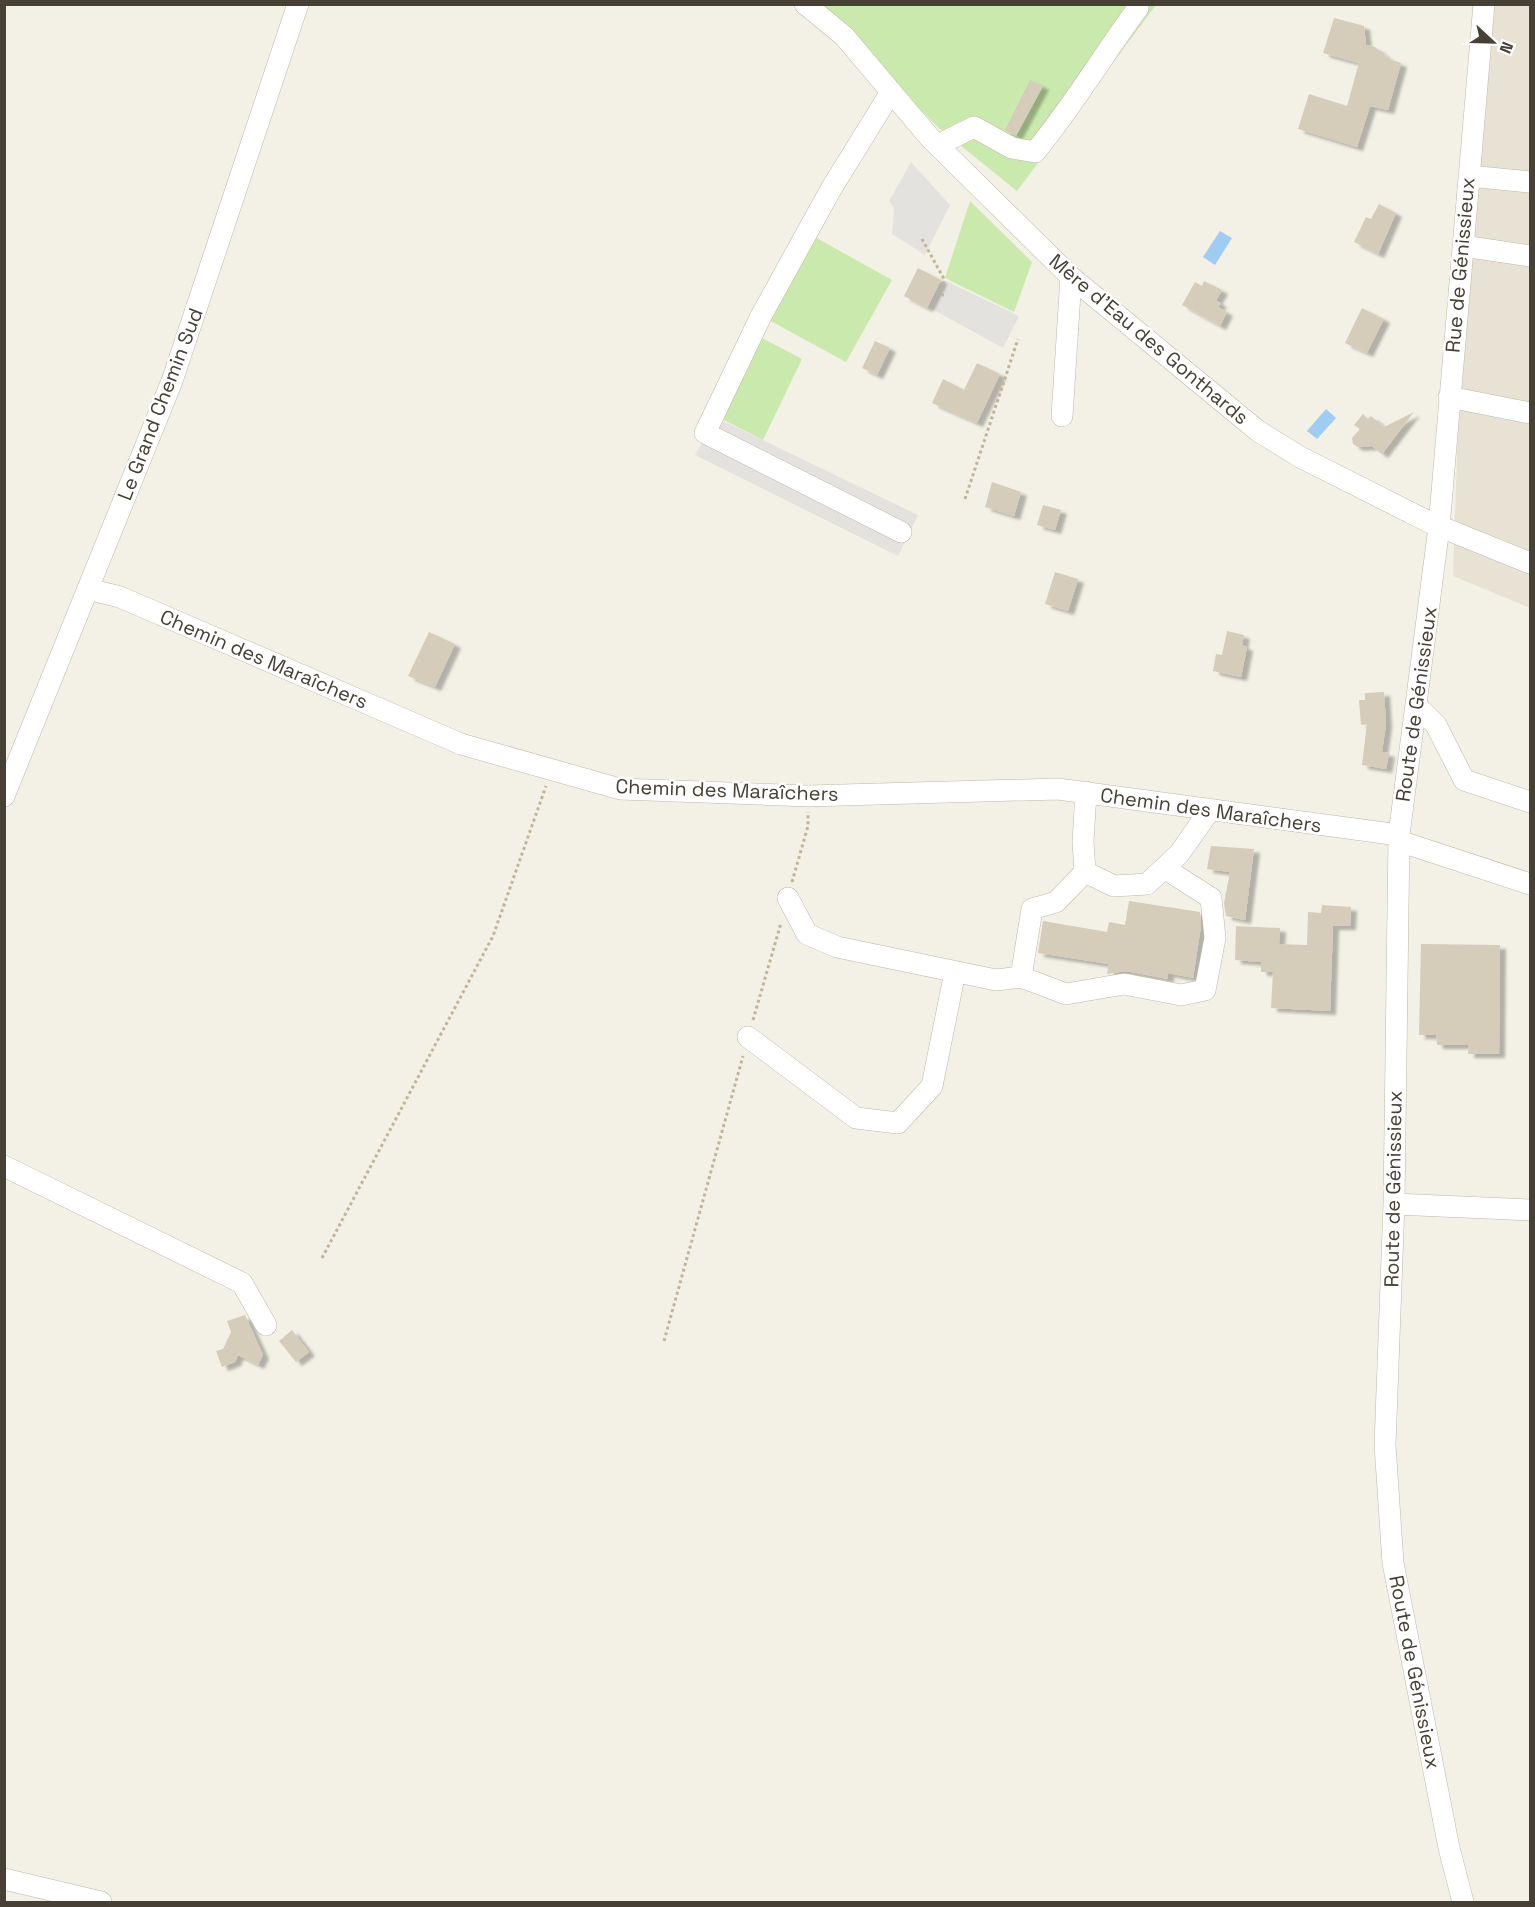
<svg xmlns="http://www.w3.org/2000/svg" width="1535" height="1907" font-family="'Space Grotesk',sans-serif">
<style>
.residential{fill:#e7e2d3}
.green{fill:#cae9ac}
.parking{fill:#e4e2de}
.water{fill:#9fccf3}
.building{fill:#d5ccba;filter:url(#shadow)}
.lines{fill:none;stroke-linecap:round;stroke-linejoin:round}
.minor-casing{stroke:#bfb8a8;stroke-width:22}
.path{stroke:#c1b598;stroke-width:3;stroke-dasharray:3 3;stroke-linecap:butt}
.minor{stroke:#fff;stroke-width:21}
.labels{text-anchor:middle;stroke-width:5;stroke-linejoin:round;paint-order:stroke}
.street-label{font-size:20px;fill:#464035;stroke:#fff}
</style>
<defs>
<filter id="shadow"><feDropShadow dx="6" dy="4" stdDeviation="1.5" flood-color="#0004"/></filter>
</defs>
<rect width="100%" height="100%" fill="#f3f0e5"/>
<path class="residential" d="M1472,5h58v603l-77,-32z"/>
<path class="green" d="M814,5h342l-139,186 -78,-63z
M970,201l62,61 -18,50 -69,-34z
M813,236l79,44 -46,82 -79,-43z
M758,336l44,23 -39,81 -45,-23z"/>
<path class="parking" d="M911,162l39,43 -25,50 -33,-21 2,-26 -5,-7z
M946,281l73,35 -16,32 -71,-39z
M717,418l201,97 -20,41 -203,-101z"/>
<path class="water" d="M1220,231l12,7 -17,27 -12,-8z
M1326,409l10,9 -19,21 -10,-8z"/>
<path class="building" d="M1334,18l30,8 2,19 9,2 14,12 12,4 -13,47 -18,-4 -13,41 -59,-18 11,-35 38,12 12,-43 -36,-10z
M1030,80l13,6 -27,50 -11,-6z
M1379,204l17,9 -18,41 -24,-12 12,-25 5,2z
M918,268l23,12 -14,28 -23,-12z
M1204,281l18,9 -6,11 5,2 -3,4 9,5 -7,14 -38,-21 13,-23 7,4z
M1362,308l22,11 -17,34 -22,-10z
M875,341l15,7 -13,27 -15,-7z
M977,363l23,11 -23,49 -45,-20 11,-24 21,11z
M1414,412l-32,42 -10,-8 -14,1 -5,-3 -1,-6 8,-9 -6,-4 9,-11 5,5 3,-3 13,11z
M992,482l29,10 -7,24 -29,-9z
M1043,505l18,5 -6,20 -18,-5z
M1055,572l23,7 -10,32 -23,-7z
M1227,631l17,4 -2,10 5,2 -6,30 -28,-6 3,-17 6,1z
M429,632l26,12 -20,43 -27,-11z
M1384,692l2,32 -4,28 7,1 -3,16 -24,-4 5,-41 -6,1 -2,-25h6v-7z
M1211,846l43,3 -9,71 -19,-4 -2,-13 6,-31 -23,-3z
M1129,901l71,11 1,14 -8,52 -25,-5v6l-42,-8 -19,3 2,-10 -71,-11 5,-32 64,11 2,-10 16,3z
M1322,905l29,2 -1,19h-17l-3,85 -59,-3 2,-36h-12v-10l-26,-2 1,-34 44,2 -1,16 28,1 1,-33 13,1z
M1421,944l79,1 -1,109h-31l1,-9h-32l-1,-10h-17z
M245,1315l18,40 -5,10 -20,-10 -3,7 -13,5 -6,-16 7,-2 8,-17 -4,-11z
M292,1330l17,22 -13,10 -17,-21z"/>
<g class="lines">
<g class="minor-casing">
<path id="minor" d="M805,4l39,32 86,102 141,139 187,154 42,26 131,66 99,40
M891,92l-60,97 -70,127 -56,117 196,99
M938,145l36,-18 38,21 23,4c38,-46 68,-97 103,-144
M1469,176l61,6
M1463,246l67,10
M1449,397l81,16
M1062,416l9,-139
M88,589l32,8 341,147 159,45 188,7 250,-7 341,46
M1418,707l18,18 28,55 66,22
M1086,792l-3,50 2,30 29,14 33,-2 32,-30 31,-44
M4,796l168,-415 126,-377
M1399,841l131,43
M1085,872l-29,30 -24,7 -11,68 45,17 58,-10 57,11 24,-5 10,-52 -4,-40 -47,-30
M788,898l19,36 30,13 159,33 25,-3
M748,1037l108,81 42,5 34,-37 23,-114
M4,1166l238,117 24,42
M1394,1204l136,6
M4,1879l97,23
M1463,1902l-14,-54 -56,-285 -8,-118 9,-241 5,-369 40,-308 45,-523"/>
</g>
<path class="path" d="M922,239l22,40 -2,19
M965,499l53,-160
M792,882l16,-56v-14
M753,1020l28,-97
M322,1258l171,-322 53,-150
M664,1341l79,-285"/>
<use href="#minor" class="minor"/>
</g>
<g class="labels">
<g class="street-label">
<text transform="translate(1460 265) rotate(-85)" y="7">Rue de Génissieux</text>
<text transform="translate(1149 339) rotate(40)" y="7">Mère d'Eau des Gonthards</text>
<text transform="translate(160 404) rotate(-69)" y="7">Le Grand Chemin Sud</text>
<text transform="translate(264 659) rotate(23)" y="7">Chemin des Maraîchers</text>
<text transform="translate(1416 704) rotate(-82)" y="7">Route de Génissieux</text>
<text transform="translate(727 790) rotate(2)" y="7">Chemin des Maraîchers</text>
<text transform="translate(1211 810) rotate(8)" y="7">Chemin des Maraîchers</text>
<text transform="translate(1393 1189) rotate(-89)" y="7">Route de Génissieux</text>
<text transform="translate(1415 1672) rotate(79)" y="7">Route de Génissieux</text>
</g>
</g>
<rect width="1535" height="1907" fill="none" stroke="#464035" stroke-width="12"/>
<g transform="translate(1493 42) rotate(112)" stroke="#ffffff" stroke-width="4.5" paint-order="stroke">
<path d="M0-4.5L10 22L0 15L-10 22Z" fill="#464035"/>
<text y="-9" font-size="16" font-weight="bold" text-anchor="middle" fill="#464035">N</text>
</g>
</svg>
